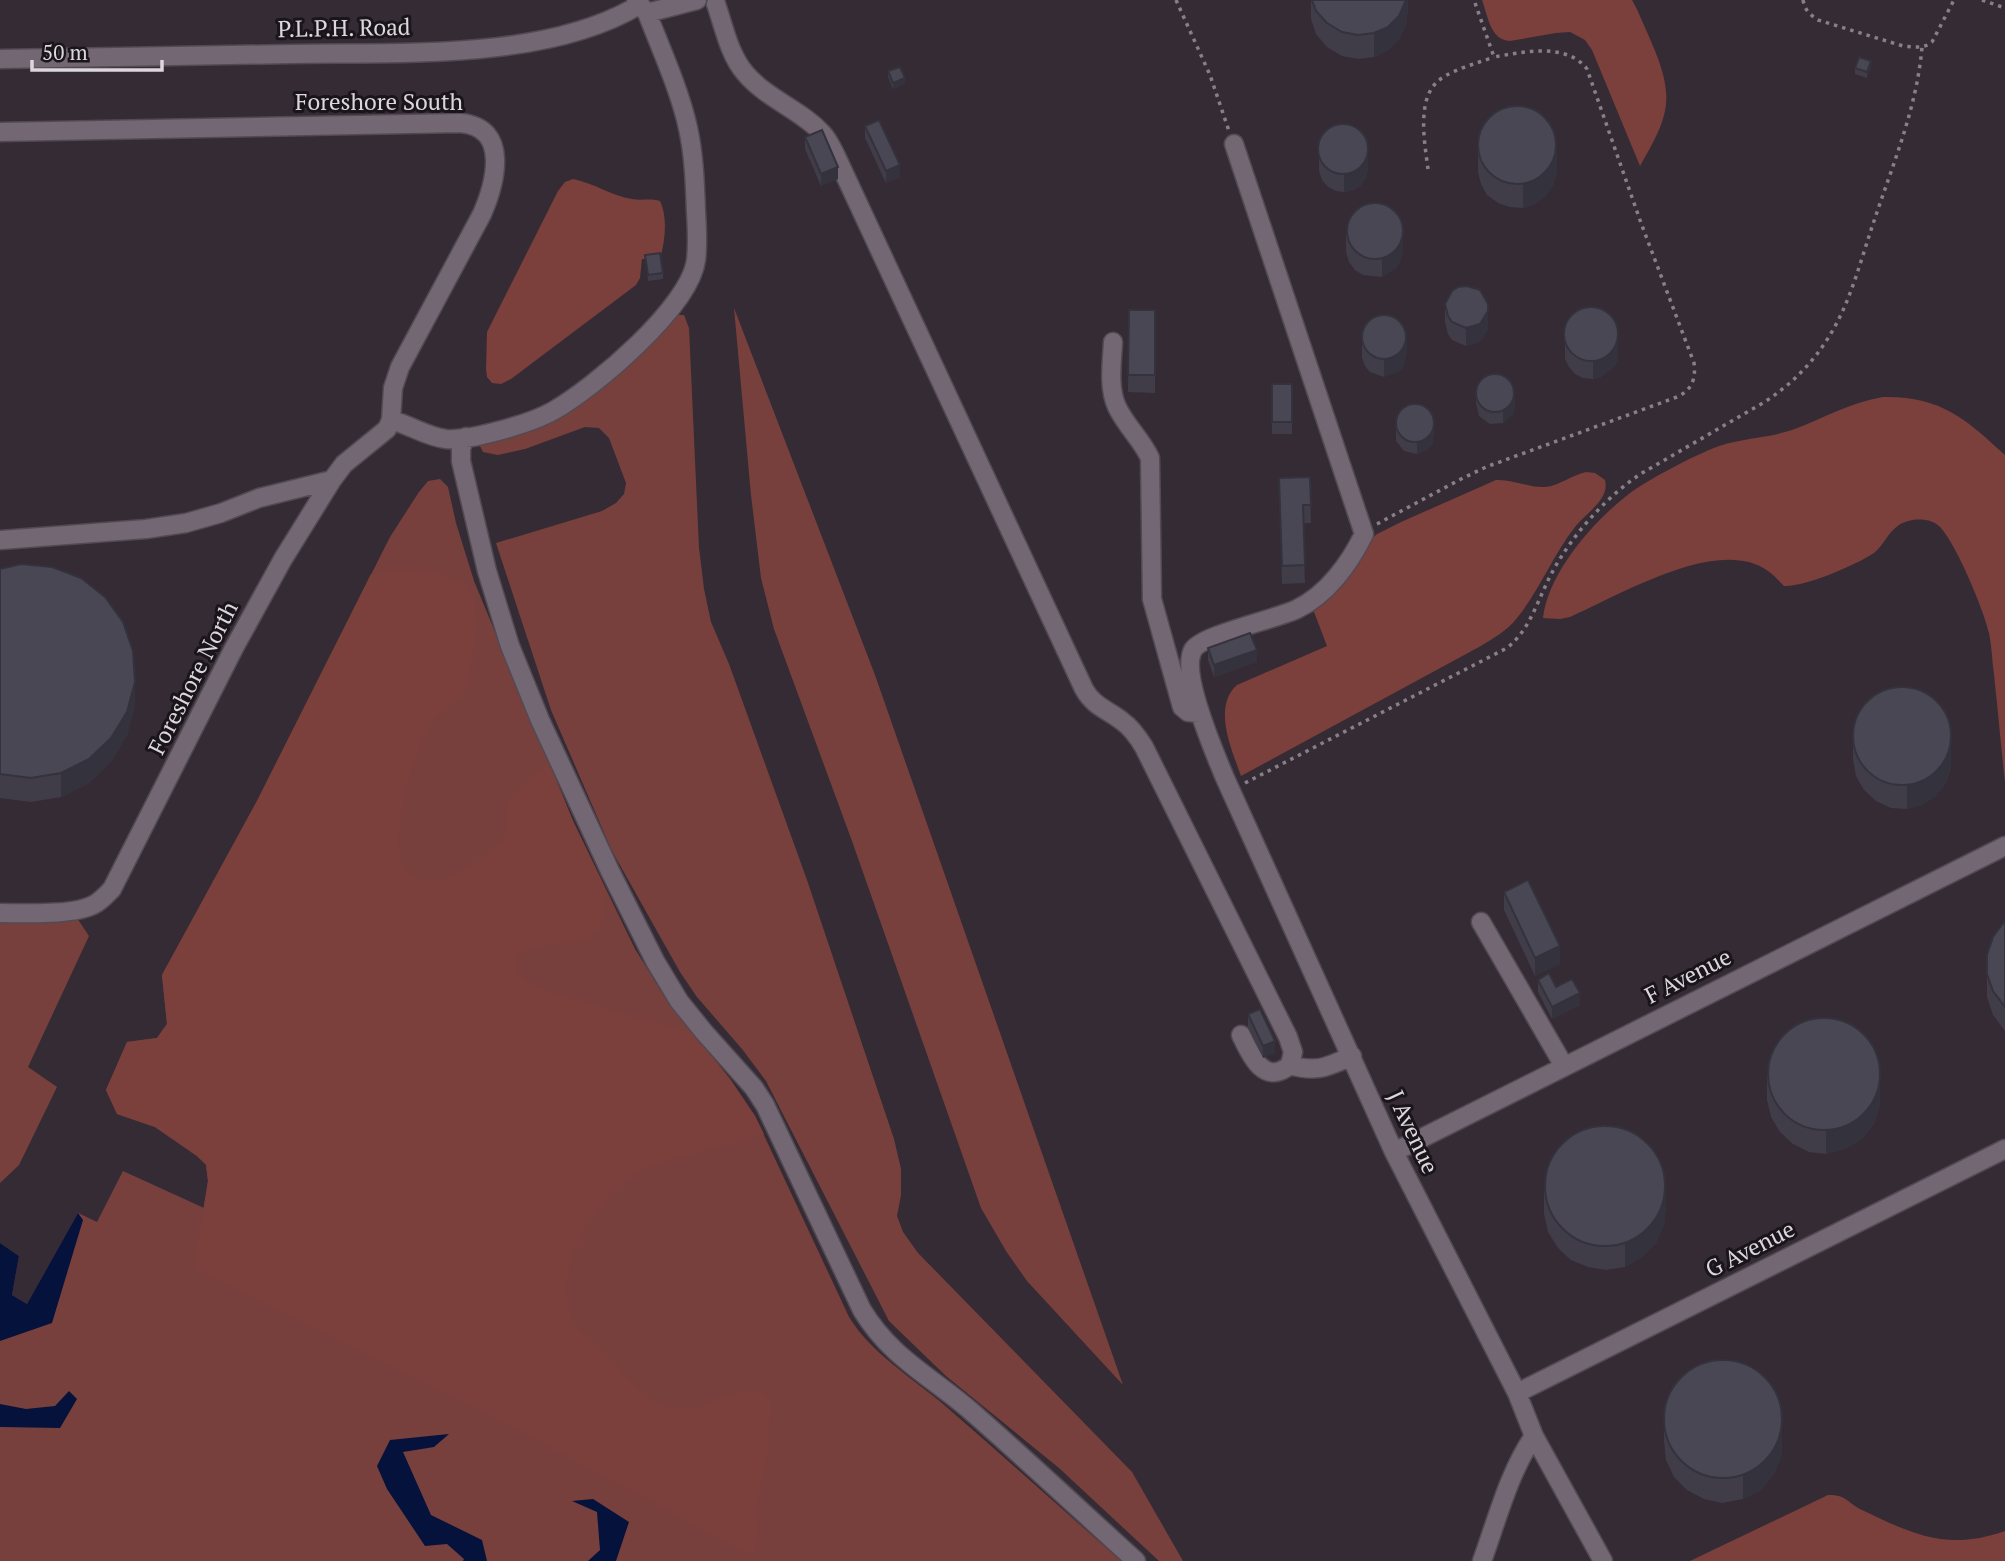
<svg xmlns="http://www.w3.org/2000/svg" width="2005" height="1561" font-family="'PT Serif',serif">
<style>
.green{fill:#78403d}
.forest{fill:#7b3f3c}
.water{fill:#04123c}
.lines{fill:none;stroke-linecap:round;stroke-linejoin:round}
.minor-casing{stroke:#524a53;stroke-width:21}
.path{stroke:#888089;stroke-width:3.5;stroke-dasharray:3.5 5;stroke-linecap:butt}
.minor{stroke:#726773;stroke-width:18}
.wall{fill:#403d49}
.shaded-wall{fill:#34323c}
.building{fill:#4a4755;stroke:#34323c;stroke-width:2}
.labels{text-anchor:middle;stroke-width:6;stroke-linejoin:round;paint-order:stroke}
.street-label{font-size:23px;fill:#dcd6dd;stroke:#1a151a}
</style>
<rect width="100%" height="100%" fill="#352b35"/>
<path class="green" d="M734,308l141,367 248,710 -96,-104 -21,-30 -25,-43 -129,-367 -78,-212 -13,-51 -10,-83z
M673,315h11l5,13 10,220 5,41 7,33 18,42 78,216 87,259 7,30v26l-4,21 6,16 15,21 214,219 51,89h-24l-100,-93 -113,-92 -57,-55 -123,-240 -24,-32 -45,-52 -17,-25 -68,-121 -61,-141 -55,-167 106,-32 14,-8 8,-9 2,-11 -17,-45 -10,-10 -14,-1 -60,22 -27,6 -15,-3 -4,-8 36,-13z
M440,479l8,8 8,36 18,58 99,240 62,128 30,48 65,82 25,37 94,201c22,36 61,59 94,87 60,52 119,105 178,157h-1121v-318l19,13 -7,39 15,9 51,-91 19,9 26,-51 81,37 4,-27 -2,-17 -9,-8 -42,-29 -38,-13 -11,-24 21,-48 30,-4 10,-14 -5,-49 95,-174 133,-264 29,-45 9,-11z
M73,912l16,24 -61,131 29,20 -38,78 -19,18v-269z"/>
<path class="forest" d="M1482,0h150c7,12 12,26 18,39 25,57 21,74 -10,127l-48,-116 -7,-10 -15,-8 -14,1 -46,8c-20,-1 -22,-25 -28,-41z
M573,179c21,4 39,17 59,20 9,2 18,-1 28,2 8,17 5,40 0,58h-18l-2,19 -4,7 -125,94 -10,5 -9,-1 -5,-6 -1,-8 1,-37 71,-141 7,-9z
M1883,397c57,-1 82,21 122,58v327c-4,-35 -7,-71 -11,-107 -2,-14 -2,-28 -5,-42 -5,-23 -34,-92 -50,-107 -10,-9 -29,-8 -40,-1 -11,7 -15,20 -25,28 -18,12 -69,34 -90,33 -5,-5 -10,-11 -16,-15 -50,-36 -149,25 -198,46l-10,2 -17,-1c5,-44 48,-94 82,-121 21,-17 68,-41 94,-51 24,-8 49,-8 73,-16 30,-11 59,-28 91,-33z
M1586,472l9,1 10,7c5,20 -19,33 -30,47 -22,28 -36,64 -58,91 -10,13 -25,21 -38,29l-238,129c-9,-26 -29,-69 -4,-91l90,-39 -16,-42 58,-63 8,-7 24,-12 95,-42c17,-1 33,8 49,7 14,-1 27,-12 41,-15z
M395,570c25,2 65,-1 77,25 8,17 1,71 -5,90 -4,17 -20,22 -32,34 -4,5 -8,12 -11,18 -14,21 -34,107 -21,128 4,8 13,13 21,14 29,5 53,-18 74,-36 12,-10 5,-22 8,-35 3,-16 31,-35 43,-46l24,59 32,67v22l-4,17 -13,12 -60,9 -11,9 1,17 10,9 29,11 137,40 36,45 25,37 9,18 -110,31 -24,12 -21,20 -22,29 -15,31 -6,32 5,29 10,13 22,18 21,25 24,23 20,10 26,1 52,-18 17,3 8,9 -3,49 -12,59 3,18 -6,29 -276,-149 -284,-139 15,-88 -2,-16 -9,-9 -42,-29 -38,-13 -11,-24 21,-48 30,-4 10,-14 -5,-49 95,-174 114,-227z
M1828,1495c20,0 19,8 34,15 52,25 86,41 143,21v30h-315z"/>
<path class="water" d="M78,1213l5,7 -31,103 -52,18v-98l19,13 -7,39 15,9z
M69,1391l8,8 -17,29 -60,-1v-23l26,5 29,-3z
M449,1434l-15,13 -31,5 28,63 51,25 5,21h-24l1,-2 -17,-15 -22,2 -38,-57 -10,-23 13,-26z
M593,1499l36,23 -13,39h-28l12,-11 -3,-38 -25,-11z"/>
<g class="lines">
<g class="minor-casing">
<path id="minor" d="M716,4c8,23 13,50 29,69 22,26 56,37 77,60 6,6 10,15 14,23l248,533c10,18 23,20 38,32 10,7 16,16 22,26l144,290 5,15 -3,13c27,8 37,2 62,-9
M647,13l50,-13
M0,59c97,-2 194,-3 291,-5 107,-2 255,7 348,-49
M0,132l460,-9c51,4 35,61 22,91l-82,153 -7,21 -2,32 -4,9 -43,35 -12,16 -49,79 -49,89 -122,241c-5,5 -10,11 -17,15 -21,12 -70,9 -95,9
M1234,144l130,390c-14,29 -37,61 -67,75 -20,10 -96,26 -104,41 -13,23 22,104 32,128l169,374 123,241 17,43 69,125
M1113,342c-1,20 -5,46 4,65 9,19 25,33 33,51l2,141 30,108 6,5 12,1
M391,420c19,5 36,17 55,19 25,2 86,-16 107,-28 41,-23 137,-104 143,-151 2,-16 1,-32 0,-48 -1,-28 -2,-57 -8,-84 -8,-37 -27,-79 -41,-115l-11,-13
M466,437l-5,11v13l26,110 23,75 30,74 70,151 45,90 24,40 25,31 50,56 11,17 97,205c29,48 70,67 110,102 56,49 109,99 164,149
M1,540l145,-11 40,-6 35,-10 38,-15 73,-18
M1481,922l83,144
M1241,1035c9,19 23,52 49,30
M1394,1152l611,-306
M1517,1393l488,-244
M1482,1561c15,-41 27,-89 52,-125"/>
</g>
<path class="path" d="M1176,0l34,75 19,56
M1803,0c2,10 6,14 15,20l85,26c11,1 21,3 29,-4l22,-42
M1982,0l23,8
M1428,169c-3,-24 -11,-65 7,-85 11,-13 43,-21 59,-27
M1377,524l84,-45 25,-12 191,-70c15,-7 19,-18 17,-34l-53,-140 -54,-154c-21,-27 -64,-17 -93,-12l-20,-57
M1245,783l262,-135c25,-20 31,-51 47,-79 20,-36 53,-73 88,-96l121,-70c28,-18 50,-40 67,-68 21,-34 31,-76 44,-114 19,-57 43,-114 48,-174"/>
<use href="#minor" class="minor"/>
</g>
<path class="wall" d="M1311,0h97v10l-2,15 -7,14 -11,11 -14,7 -16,2 -16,-3 -15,-9 -11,-13 -5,-15z
M1871,67l-4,11 -12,-4v-6z
M888,71l17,13 -12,5 -5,-12z
M865,126l35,51 -14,6 -21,-45z
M805,137l33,42 -17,7 -16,-37z
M1319,145l49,24 -2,9 -5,7 -7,5 -10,2 -8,-1 -8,-4 -6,-7 -3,-9z
M1478,148l79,24 -4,13 -7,11 -11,8 -12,4 -13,-1 -12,-4 -11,-8 -6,-11 -3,-12z
M1346,234l57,17 -2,8 -4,8 -15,10 -19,-2 -8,-5 -6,-8 -3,-10z
M645,255l18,18v6l-15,2z
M1445,304l43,25 -8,13 -14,4 -14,-6 -4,-6 -3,-12z
M1129,310h26v83l-27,-1z
M1565,331l53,28 -4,8 -13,10 -8,2 -10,-1 -8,-4 -6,-7 -4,-8z
M1362,340l45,12 -4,15 -5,5 -14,5 -14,-5 -5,-6 -3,-8z
M1272,384h20v50h-20z
M1476,391l39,16 -2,7 -10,9 -13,1 -11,-8 -3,-13z
M1396,422l38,10 -2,13 -5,5 -10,4 -13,-3 -8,-10z
M1310,477l1,46h-8l2,60 -23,1 -3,-106z
M0,569l135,137 -8,29 -16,27 -22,21 -28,14 -30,5 -31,-4z
M1208,648l49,14 -43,15 -6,-17z
M1853,736l98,32 -5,15 -10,13 -14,9 -15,4 -16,-1 -15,-7 -12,-11 -8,-14 -3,-16z
M1504,892l56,72 -25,12 -31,-66z
M2005,922v109l-12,-16 -6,-18v-42z
M1538,980l18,7 24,18 -28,14 -14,-27z
M1248,1014l27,39 -12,5 -15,-31z
M1767,1076l113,29 -6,19 -12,15 -17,10 -19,5 -17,-2 -16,-8 -13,-12 -9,-15 -4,-17z
M1544,1190l122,16 -2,19 -8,18 -14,14 -17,10 -19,3 -18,-3 -17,-7 -13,-12 -10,-16 -4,-18z
M1664,1417l118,38 -8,19 -13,16 -18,9 -21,4 -18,-4 -17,-9 -13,-13 -8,-17 -2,-19z"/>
<path class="shaded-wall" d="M1406,0h2v10l-2,15 -7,14 -11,11 -14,7v-24z
M1871,61v6l-4,11v-6z
M905,78v6l-12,5v-6z
M1557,149v23l-4,13 -7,11 -11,8 -12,4v-24z
M1368,151v18l-2,9 -5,7 -7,5 -10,2v-18z
M900,165v12l-14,6v-12z
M838,167v12l-17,7v-12z
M1403,233v18l-2,8 -4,8 -15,10v-18z
M1488,304v25l-8,13 -14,4v-18z
M1407,334v18l-4,15 -5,5 -14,5v-18z
M1618,341v18l-4,8 -13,10 -8,2v-18z
M1515,395v12l-2,7 -10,9v-12z
M1434,420v12l-2,13 -5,5 -10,4v-12z
M1257,650v12l-43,15v-12z
M135,682v24l-8,29 -16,27 -22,21 -28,14v-24z
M1951,744v24l-5,15 -10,13 -14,9 -15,4v-24z
M1560,946v18l-25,12v-18z
M1580,993v12l-28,14v-12z
M1275,1041v12l-12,5v-12z
M1880,1081v24l-6,19 -12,15 -17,10 -19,5v-24z
M1666,1182v24l-2,19 -8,18 -14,14 -17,10v-24z
M1782,1411v44l-8,19 -13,16 -18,9v-23z"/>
<path class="building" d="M1312,0h94l-7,16 -11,11 -14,6 -16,2 -16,-3 -15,-9 -11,-12z
M1859,57l12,4 -4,11 -12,-4z
M900,67l5,11 -12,5 -5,-12z
M1478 145a39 39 0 1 1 78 0a39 39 0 1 1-78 0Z
M879,120l21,45 -14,6 -21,-45z
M1318 149a25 25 0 1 1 50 0a25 25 0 1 1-50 0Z
M822,130l16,37 -17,7 -16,-37z
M1347 231a28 28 0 1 1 56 0a28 28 0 1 1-56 0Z
M660,253l3,20 -15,2 -3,-20z
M1467,286l13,4 8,14v7l-8,13 -14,4 -14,-6 -4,-6 -3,-12 7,-13 6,-4z
M1564 334a27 27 0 1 1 54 0a27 27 0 1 1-54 0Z
M1129,310h26v65h-27z
M1362 337a22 22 0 1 1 44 0a22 22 0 1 1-44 0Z
M1476 393a19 19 0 1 1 38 0a19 19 0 1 1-38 0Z
M1272,384h20v38h-20z
M1396 423a19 19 0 1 1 38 0a19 19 0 1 1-38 0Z
M1310,477l1,28h-8l2,60 -23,1 -3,-88z
M21,564l31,3 29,11 24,19 18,25 10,29 2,31 -8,30 -16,26 -22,21 -28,14 -30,5 -31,-4v-205z
M1250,633l7,17 -43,15 -6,-17z
M1853 736a49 49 0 1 1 98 0a49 49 0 1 1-98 0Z
M1528,880l32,66 -25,12 -31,-66z
M2004,922h1v85l-12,-16 -6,-17v-19l6,-18z
M1549,973l7,14 16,-8 8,14 -28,14 -14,-27z
M1260,1009l15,32 -12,5 -15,-32z
M1768 1074a56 56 0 1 1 112 0a56 56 0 1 1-112 0Z
M1545 1186a60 60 0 1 1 120 0a60 60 0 1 1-120 0Z
M1664 1419a59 59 0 1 1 118 0a59 59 0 1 1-118 0Z"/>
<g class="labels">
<g class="street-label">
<text transform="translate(344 28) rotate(-1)" y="8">P.L.P.H. Road</text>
<text x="379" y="110">Foreshore South</text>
<text transform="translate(193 678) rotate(-63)" y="8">Foreshore North</text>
<text transform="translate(1688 976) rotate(-27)" y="8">F Avenue</text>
<text transform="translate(1413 1132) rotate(65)" y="8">J Avenue</text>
<text transform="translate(1750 1249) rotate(-27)" y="8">G Avenue</text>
</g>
</g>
<path d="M32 60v10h130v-10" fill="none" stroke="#dcd6dd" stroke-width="3.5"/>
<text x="42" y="60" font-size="21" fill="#dcd6dd" stroke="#1a151a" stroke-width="5" paint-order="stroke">50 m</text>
</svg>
